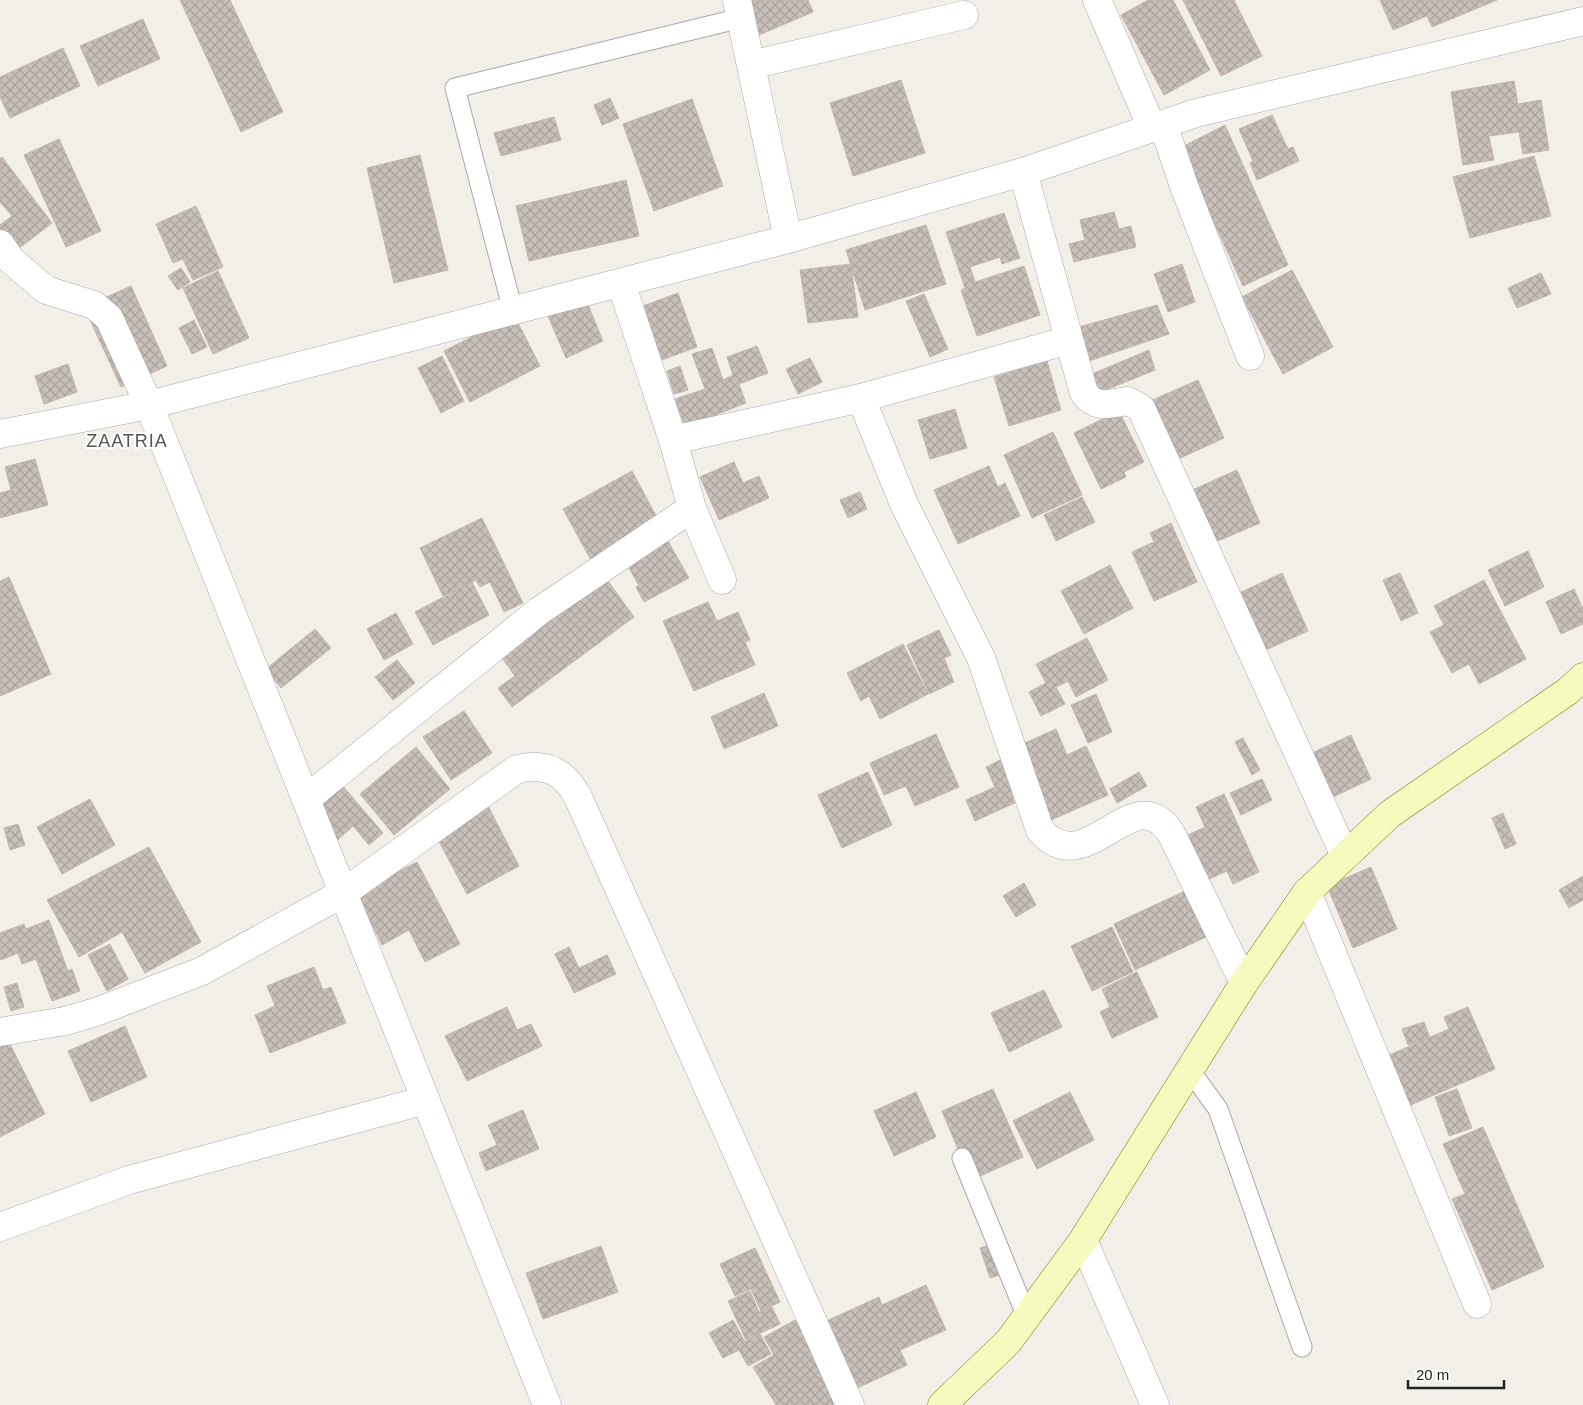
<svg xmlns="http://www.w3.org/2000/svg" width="1583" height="1405" font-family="Helvetica,sans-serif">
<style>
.building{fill:url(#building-cross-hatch);stroke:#c4b6ab}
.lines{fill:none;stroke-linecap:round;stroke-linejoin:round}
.lane-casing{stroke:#a9a9a9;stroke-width:21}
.street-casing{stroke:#a9a9a9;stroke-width:29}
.secondary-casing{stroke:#707d05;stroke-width:29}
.lane{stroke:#fff;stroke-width:19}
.street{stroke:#fff;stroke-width:28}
.secondary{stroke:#f7fabf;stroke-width:28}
.labels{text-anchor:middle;stroke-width:4;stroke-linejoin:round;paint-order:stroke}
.quarter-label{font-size:18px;letter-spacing:1px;fill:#555;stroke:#fff}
</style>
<defs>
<pattern id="building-cross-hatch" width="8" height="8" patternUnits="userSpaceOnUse" patternTransform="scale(1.25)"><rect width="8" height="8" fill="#c7bfb8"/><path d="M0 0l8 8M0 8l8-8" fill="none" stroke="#aba49e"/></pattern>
</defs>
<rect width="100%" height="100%" fill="#f2efe9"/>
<path class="building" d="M180,0h50l53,112 -42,20z
M744,0h64l5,12 -54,23z
M1148,0h25l37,70 -46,25 -43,-80z
M1183,0h51l28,56 -41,20z
M1380,0h117l-65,27 -5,-11 -34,14z
M143,19l17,40 -62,27 -18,-40z
M63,48l17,38 -70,32 -10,-21v-20z
M901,80l24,73 -72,23 -23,-73z
M1514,81l4,23 23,-4 8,50 -26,4 -4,-22 -30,4 5,24 -31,5 -12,-73z
M610,98l9,20 -17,7 -8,-20z
M692,99l31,87 -69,25 -31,-87z
M1272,115l16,34 5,-2 6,14 -42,19 -7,-17 3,-2 -14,-32z
M554,117l7,23 -60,16 -7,-23z
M1225,125l63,140 -45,21 -63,-138z
M59,139l42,92 -35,16 -42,-92z
M420,155l28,115 -54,13 -27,-115z
M1534,156l17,60 -81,22 -17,-61z
M2,157l50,66 -47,36 -5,-7v-27l12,-9 -12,-14v-43z
M626,180l13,56 -110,25 -13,-55z
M196,206l27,61 -30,13 -10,-21 -10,4 -17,-39z
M1114,212l5,17 12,-3 5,21 -62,15 -5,-18 16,-4 -5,-20z
M1004,213l16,45 -18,6 -2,-7 -30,10 5,15 49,-16 16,49 -63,21 -16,-46 4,-2 -19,-56z
M926,225l20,59 -81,26 -19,-60z
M851,264l7,53 -50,6 -8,-53z
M1182,264l13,38 -27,10 -14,-38z
M181,268l9,14 -12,8 -10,-14z
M1292,270l41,77 -50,27 -41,-77z
M218,271l31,67 -36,16 -30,-66z
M1541,273l10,21 -34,14 -9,-20z
M131,286l36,80 -46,21 -37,-80z
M678,293l19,54 -35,13 -19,-54z
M924,294l24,55 -18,8 -24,-56z
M584,295l19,46 -37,17 -20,-47z
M1157,305l12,29 -80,27 -10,-34z
M514,315l26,51 -70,36 -26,-51z
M194,320l13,27 -15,7 -13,-26z
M757,346l11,27 -29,11 7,19 -61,24 -10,-28 30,-10 -13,-35 20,-6 11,32 10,-5 -6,-18z
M1149,350l6,20 -54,22 -9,-18z
M442,356l22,45 -23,12 -23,-45z
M810,358l12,24 -24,12 -12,-25z
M1047,361l14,49 -52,16 -15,-49z
M68,364l9,28 -33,12 -9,-28z
M680,366l8,24 -14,4 -7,-23z
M1198,380l26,58 -48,22 -26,-59z
M955,409l12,39 -37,11 -12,-39z
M1119,411l25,51 -20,10 2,5 -25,12 -27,-56z
M1053,432l29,63 -50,23 -28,-63z
M35,459l13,46 -48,13v-25l11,-3 -6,-23z
M734,462l9,21 16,-7 10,22 -50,22 -19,-43z
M989,466l9,21 7,-4 15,33 -62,28 -24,-54z
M1237,470l23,53 -47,20 -23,-52z
M632,471l29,54 -69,37 -29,-53z
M860,492l7,17 -19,9 -8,-18z
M1082,497l13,25 -39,19 -12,-26z
M482,518l41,85 -19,9 -14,-30 -10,5 -4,-7 -33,16 -23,-48z
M1171,523l26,59 -43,19 -22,-49 22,-10 -4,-9z
M668,541l21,37 -45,24 -8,-15 3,-1 -12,-22z
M1528,551l16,36 -39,19 -17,-36z
M1110,565l23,43 -49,26 -23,-43z
M1282,573l26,58 -49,22 -26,-57z
M1400,573l18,40 -17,8 -18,-41z
M9,577l42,97 -51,22v-115z
M605,577l29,40 -122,90 -14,-19 17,-12 -15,-21z
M1484,580l42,79 -47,25 -10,-20 -17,9 -22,-41 14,-7 -10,-19z
M472,582l17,33 -56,30 -18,-33z
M1574,589l9,20v15l-22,10 -15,-32z
M708,602l9,19 21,-9 12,28 -5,2 10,23 -61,26 -31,-70z
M396,613l17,31 -29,16 -17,-31z
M315,629l16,19 -50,40 -15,-19z
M939,630l12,25 -7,3 10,24 -25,12 -22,-49z
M1087,638l21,42 -32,17 -8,-16 -12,6 9,17 -24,12 -12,-24 17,-9 -10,-19z
M903,644l25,50 -48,25 -11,-23 -8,5 -14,-28z
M397,660l18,23 -22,17 -18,-23z
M764,693l14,33 -54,23 -13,-32z
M1096,694l16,38 -24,11 -17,-38z
M464,711l28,42 -41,27 -28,-43z
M1056,729l11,26 19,-9 22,49 -57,25 -33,-74z
M936,734l23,53 -44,19 -9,-20 -22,9 -14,-32z
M1351,735l20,44 -38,18 -21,-44z
M1243,738l17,32 -8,5 -17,-33z
M416,747l34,42 -56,46 -34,-41z
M1000,760l19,41 -44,20 -9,-21 29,-13 -9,-20z
M868,772l24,53 -50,23 -24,-53z
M1139,772l8,14 -30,17 -7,-14z
M1262,779l10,21 -31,15 -11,-22z
M341,784l42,49 -14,12 -16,-19 -22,20 -16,-37z
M1224,794l35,78 -26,12 -6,-13 -20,9 -21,-44 19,-9 -9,-20z
M90,799l25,46 -53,29 -25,-47z
M488,806l31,60 -52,28 -32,-60z
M1503,813l13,31 -11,5 -13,-31z
M18,824l7,21 -15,5 -6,-22z
M149,847l52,95 -56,31 -23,-41 -43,25 -32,-57z
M417,862l43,82 -35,18 -16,-32 -27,15 -26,-52z
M1371,867l26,62 -44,19 -26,-62z
M1583,876v24l-14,8 -10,-18z
M1024,883l12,22 -20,12 -13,-21z
M1185,891l21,46 -71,33 -21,-46z
M49,920l19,51 4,-2 8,22 -28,10 -16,-42 -14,5 -4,-11 -17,7 -1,-2v-25l24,-9 2,5z
M1112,927l21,45 -41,19 -21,-45z
M110,944l18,35 -21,12 -19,-36z
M569,947l10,21 28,-13 9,19 -42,19 -19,-39z
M314,967l9,23 8,-3 15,36 -76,30 -15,-38 20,-9 -8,-20z
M1137,972l21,45 -46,21 -12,-26 10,-5 -8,-18z
M17,983l7,24 -13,4 -7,-24z
M1044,990l18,37 -53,25 -18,-39z
M507,1007l10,23 14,-6 11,22 -75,35 -22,-45z
M1468,1007l27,62 -94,40 -21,-50 69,-30 -5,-12z
M1424,1022l6,16 -22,7 -6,-16z
M125,1026l22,51 -56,25 -23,-51z
M9,1042l36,72 -45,23v-91z
M993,1089l30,68 -52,23 -29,-69z
M1457,1089l15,39 -23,8 -14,-39z
M916,1092l20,45 -42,19 -20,-45z
M1070,1092l24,48 -57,29 -24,-48z
M523,1110l16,39 -53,22 -7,-18 18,-8 -9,-20z
M1483,1127l61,140 -52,23 -40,-91 13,-5 -22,-50z
M995,1243l10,30 -15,5 -10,-30z
M601,1246l17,46 -75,27 -17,-46z
M755,1248l25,54 -19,9 -10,-22 -16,7 -15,-32z
M926,1285l20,45 -46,20 7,15 -54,25 -31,-67 57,-26 3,8z
M750,1291l9,21 13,-5 8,17 -34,16 -18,-39z
M733,1320l12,22 15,-8 11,20 -23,12 -9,-16 -16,8 -14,-25z
M795,1320l50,85h-69l-23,-38 21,-12 -10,-18z"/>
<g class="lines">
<g class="lane-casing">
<path id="lane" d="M514,315l-59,-227 286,-70
M1189,1069l29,40 84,238
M962,1158l65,159"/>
</g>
<g class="street-casing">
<path id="street" d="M737,0l51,239
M1097,0l55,128
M751,65l213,-50
M1163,124l21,62 66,170
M1023,172l61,221c13,17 25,10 44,8l13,7 204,448
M0,244l11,16 35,30 48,15 15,13 40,87 398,1000
M621,283l52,157 19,68 30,72
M861,398l43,106 77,154 59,172c47,56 96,-60 133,7l71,146
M0,434l149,-29 639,-166 235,-67 173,-59 387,-92
M673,440l188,-42 208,-58
M306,799l233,-188 153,-103
M1307,892l170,412
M0,1032l65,-11 31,-9 106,-41 141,-78 174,-124c28,-7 47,2 61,28l272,608
M0,1227l129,-47 297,-80
M1083,1240l72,165"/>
</g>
<g class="secondary-casing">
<path id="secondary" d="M942,1405l66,-63 75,-102 161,-257 63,-91 83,-78 178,-123 15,-14"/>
</g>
<use href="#lane" class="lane"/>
<use href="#street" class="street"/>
<use href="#secondary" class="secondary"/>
</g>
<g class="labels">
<g class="quarter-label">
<text x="127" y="447">ZAATRIA</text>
</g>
</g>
<path d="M1408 1380v8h96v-8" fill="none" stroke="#222222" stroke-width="2.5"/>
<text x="1416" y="1380" font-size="15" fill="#222222" stroke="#ffffff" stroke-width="4" paint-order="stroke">20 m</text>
</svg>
